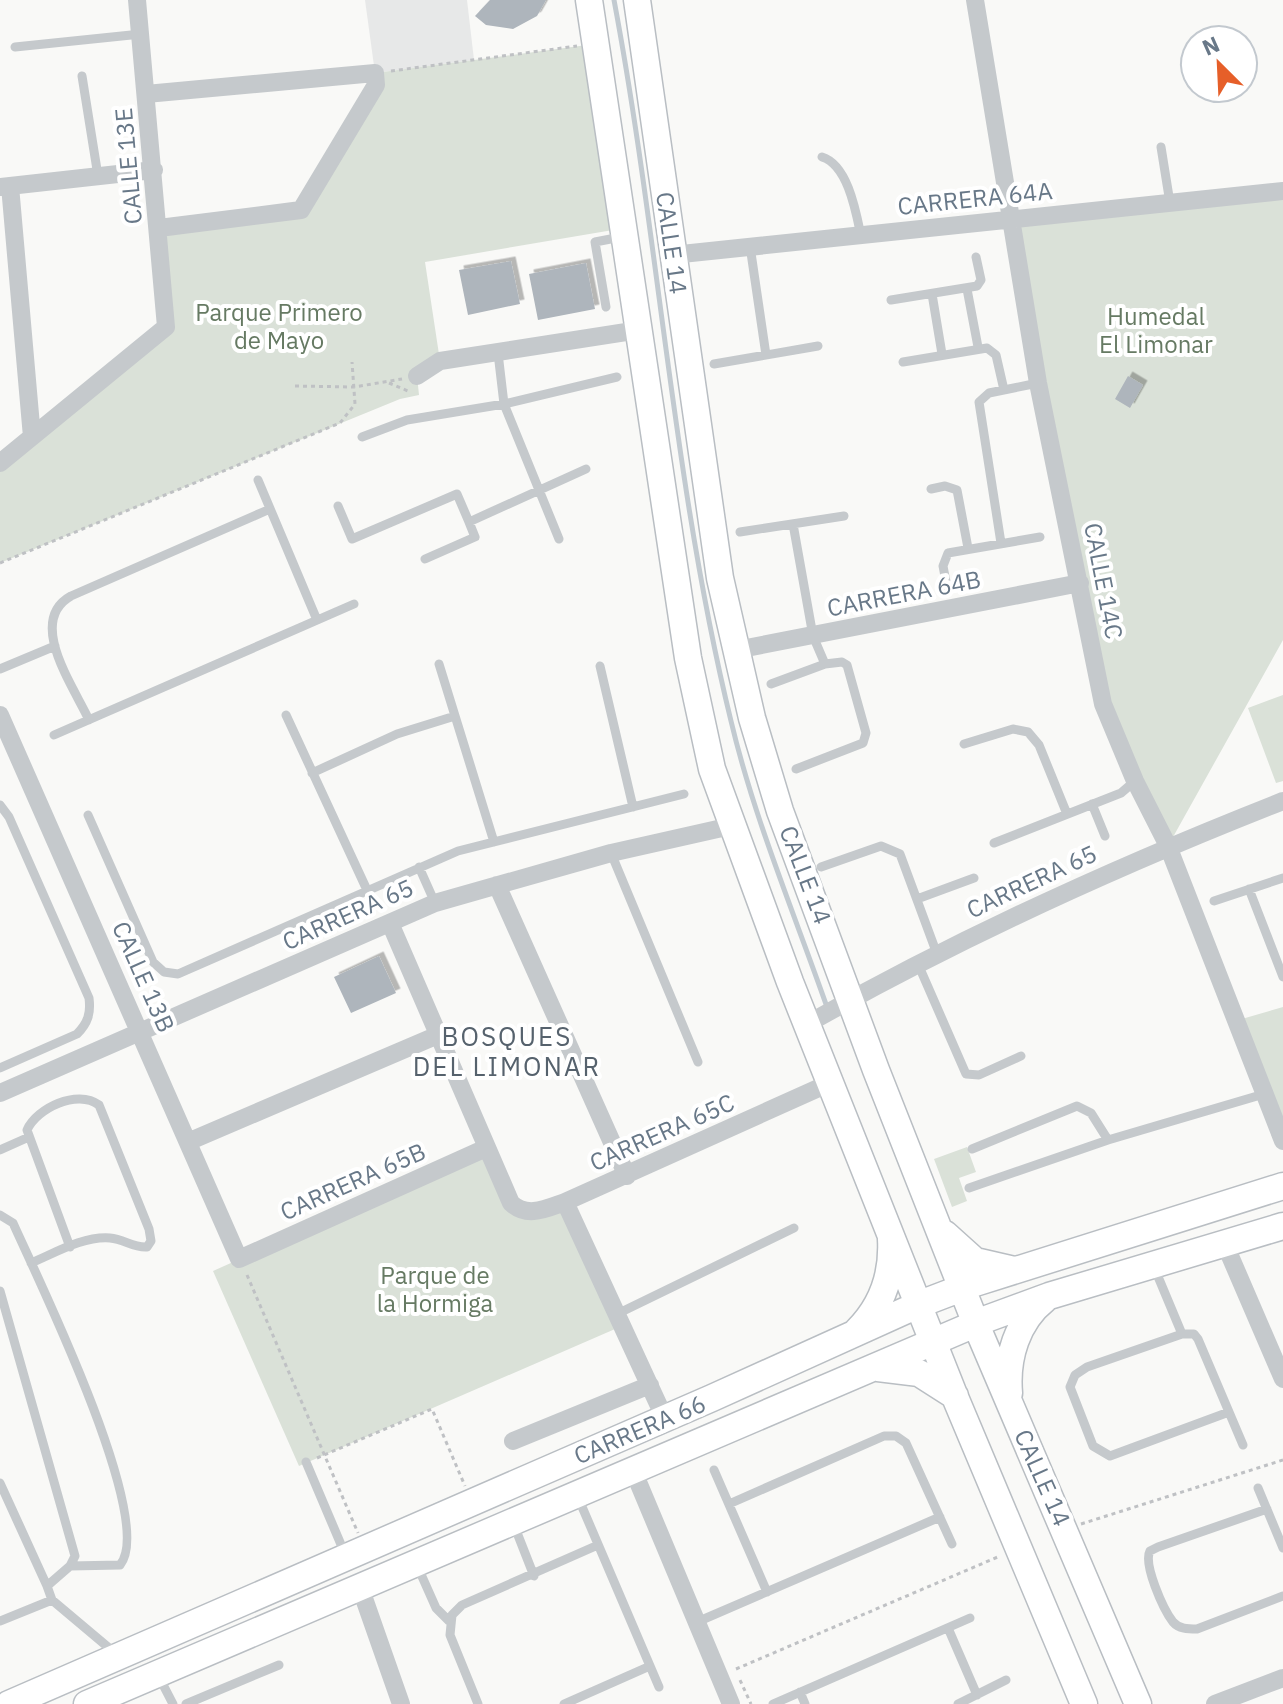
<svg xmlns="http://www.w3.org/2000/svg" width="1283" height="1704" font-family="'IBM Plex Sans',sans-serif">
<style>
.built{fill:#e7e8e8}
.green{fill:#dae1d8}
.lines{fill:none;stroke-linecap:round;stroke-linejoin:round}
.stream{stroke:#c2cad0;stroke-width:5}
.building{fill:#aeb5bc;filter:url(#shadow)}
.secondary-casing{stroke:#b9bec3;stroke-width:29}
.path{stroke:#bfc1c4;stroke-width:3;stroke-dasharray:4 4;stroke-linecap:butt}
.lane{stroke:#c5c9cc;stroke-width:9}
.street{stroke:#c5c9cc;stroke-width:18}
.secondary{stroke:#fff;stroke-width:26}
.labels{text-anchor:middle;stroke-width:8;stroke-linejoin:round;paint-order:stroke}
.street-label{font-size:24px;fill:#687888;stroke:#fff}
.park-label{font-size:24px;fill:#667a63;stroke:#fff}
.neighbourhood-label{font-size:26px;letter-spacing:2px;fill:#56626d;stroke:#fff}
</style>
<defs>
<filter id="shadow"><feDropShadow dx="4.5" dy="-4.5" stdDeviation="0" flood-color="#0004"/></filter>
</defs>
<rect width="100%" height="100%" fill="#f9f9f7"/>
<path class="built" d="M365,0h102l7,60 -99,13z"/>
<path class="green" d="M587,45l26,185 -188,32 15,99 -23,15 2,19 -19,4 -400,164v-100l166,-136 -7,-99 142,-18 74,-137z
M1283,191v449l-115,206 -51,-105 -106,-522z
M1283,695v86l-7,2 -28,-75z
M1283,1007v134l-48,-120z
M967,1147l9,25 -17,6 8,23 -15,6 -18,-48z
M486,1148l25,55 54,-1 57,124 -323,140 -86,-195z"/>
<g class="lines">
<path class="stream" d="M614,0c45,239 59,484 117,721 23,97 63,192 96,286"/>
</g>
<path class="building" d="M490,0h56l-9,16 -24,13 -27,-4 -11,-9z
M511,261l9,43 -52,11 -9,-45z
M586,263l9,46 -57,11 -9,-46z
M1128,376l15,9 -13,23 -15,-9z
M379,956l17,37 -45,20 -17,-36z"/>
<g class="lines">
<g class="secondary-casing">
<path id="secondary" d="M589,0l99,658 24,111 78,213 165,415 129,307
M637,0l83,578 32,140 28,93 96,259 104,264 158,370
M945,1234l30,27 39,9
M857,1331c25,-25 36,-57 34,-92
M878,1368l41,5 36,23
M1009,1393c-3,-35 8,-72 36,-94
M9,1704l703,-306 208,-94 55,-21 308,-97
M87,1704l902,-386 60,-22 234,-70"/>
</g>
<path class="path" d="M391,71l186,-25
M389,383l19,8
M295,386l59,1 48,-8
M0,563l340,-140 15,-19 -3,-42
M247,1275l111,258
M317,1458l115,-49 33,77
M1081,1524l202,-64
M736,1669l264,-113
M740,1680l11,24"/>
<path class="lane" d="M15,47l126,-13
M82,76l16,100
M1161,147l9,56
M822,157c26,8 34,55 39,79
M750,246l16,109
M967,289l11,58
M932,294l10,60
M891,300l86,-14 4,-6 -5,-23
M606,307l-11,-65 26,-5
M498,353l6,51 55,135
M903,362l84,-14 9,7 8,35
M714,364l104,-18
M362,437l45,-17 97,-16 113,-27
M258,480l59,140
M931,489l14,-3 12,4 11,58
M338,506l14,33 105,-45 12,28 117,-53
M793,524l20,112 12,28 17,-2 5,3 19,68 -3,10 -67,26
M740,532l104,-16
M1001,543l-22,-141 10,-9 49,-10
M425,559l50,-22 -6,-15
M947,587l-4,-21 5,-13 92,-16
M439,664l55,178
M600,666l33,141
M0,669l55,-23
M771,684l54,-20
M286,715l81,175
M89,720c-15,-33 -63,-99 -18,-124l199,-87
M54,735l300,-131
M964,744l49,-15 15,3 11,13 28,69
M312,773l85,-39 58,-18
M1092,804l13,32
M0,805l9,12 80,181c2,15 -1,25 -12,36l-77,34
M88,815l65,147 11,10 14,2 280,-123 226,-57
M994,843l127,-50 14,-12
M611,853l87,209
M419,867l16,36
M821,867l60,-21 19,8 37,100
M1249,889l34,88
M917,899l57,-21
M1214,901l69,-23
M918,964l48,110 13,1 42,-19
M972,1149l105,-43 14,7 17,27
M0,1150l29,-13
M969,1188l139,-48 156,-46
M0,1215l13,8c24,54 144,298 107,342l-50,1 -23,20 5,14 63,53
M31,1263c24,-10 52,-27 79,-25 14,1 23,10 37,9l4,-6 -2,-12 -50,-124c-22,-16 -62,3 -72,25l43,117
M1154,1267l28,67
M0,1291l75,265 -5,10
M617,1314l177,-86
M1229,1412l-119,44 -17,-10 -23,-59 5,-12 12,-8 95,-33h12l4,5 45,106
M306,1462l39,92
M714,1470l53,122
M0,1483l47,103
M1258,1488l25,60
M577,1495l82,192
M729,1504l155,-68h12l10,7 46,101
M1267,1509l-109,38 -8,4c-7,13 13,58 23,71 6,7 15,7 24,7l86,-33
M514,1525l20,51
M416,1563l20,45 13,13
M0,1621l52,-21
M697,1622l243,-105
M948,1628l29,67
M158,1675l15,29
M800,1692l5,12
M186,1704l93,-39
M478,1704l-28,-69 2,-20 10,-10 136,-60
M564,1704l86,-38
M773,1704l197,-86
M958,1704l48,-24"/>
<path class="street" d="M975,0l63,383 65,321 32,77 33,65 115,295
M146,94l229,-21 1,12 -75,125 -142,18
M10,186l22,251
M0,187l154,-17
M672,255l611,-64
M417,376l23,-15 199,-31
M0,463l166,-136 -29,-327
M736,650l344,-67
M0,715l239,544 247,-111
M497,885l130,291
M390,923l121,280c16,15 34,6 54,-1l267,-120
M809,1023c152,-86 311,-158 474,-222
M0,1093l435,-190 176,-50 120,-27
M190,1141l248,-106
M565,1202l100,217
M1224,1242l59,137
M513,1441l137,-56
M633,1470l98,234
M360,1587l41,117
M1215,1704l68,-26"/>
<use href="#secondary" class="secondary"/>
</g>
<g class="labels">
<g class="street-label">
<text transform="translate(129 166) rotate(-95)" y="8">CALLE 13E</text>
<text transform="translate(975 199) rotate(-6)" y="8">CARRERA 64A</text>
<text transform="translate(671 243) rotate(82)" y="8">CALLE 14</text>
<text transform="translate(1103 581) rotate(79)" y="8">CALLE 14C</text>
<text transform="translate(904 594) rotate(-11)" y="8">CARRERA 64B</text>
<text transform="translate(805 875) rotate(69)" y="8">CALLE 14</text>
<text transform="translate(1032 882) rotate(-25)" y="8">CARRERA 65</text>
<text transform="translate(348 915) rotate(-24)" y="8">CARRERA 65</text>
<text transform="translate(143 977) rotate(66)" y="8">CALLE 13B</text>
<text transform="translate(662 1133) rotate(-24)" y="8">CARRERA 65C</text>
<text transform="translate(353 1182) rotate(-24)" y="8">CARRERA 65B</text>
<text transform="translate(640 1430) rotate(-23)" y="8">CARRERA 66</text>
<text transform="translate(1042 1478) rotate(66)" y="8">CALLE 14</text>
</g>
<g class="park-label">
<text x="279" y="321">Parque Primero<tspan x="279" dy="28">de Mayo</tspan></text>
<text x="1156" y="325">Humedal<tspan x="1156" dy="28">El Limonar</tspan></text>
<text x="435" y="1284">Parque de<tspan x="435" dy="28">la Hormiga</tspan></text>
</g>
<g class="neighbourhood-label">
<text x="507" y="1046">BOSQUES<tspan x="507" dy="30">DEL LIMONAR</tspan></text>
</g>
</g>
<g transform="translate(1219 64) rotate(336)"><circle r="38" fill="#ffffff" stroke="#c3c9cf" stroke-width="2"/>
<path d="M0-6L14 30L0 20L-14 30Z" fill="#e65f29"/>
<text y="-12" font-size="22" font-weight="bold" text-anchor="middle" fill="#687888">N</text>
</g>
</svg>
